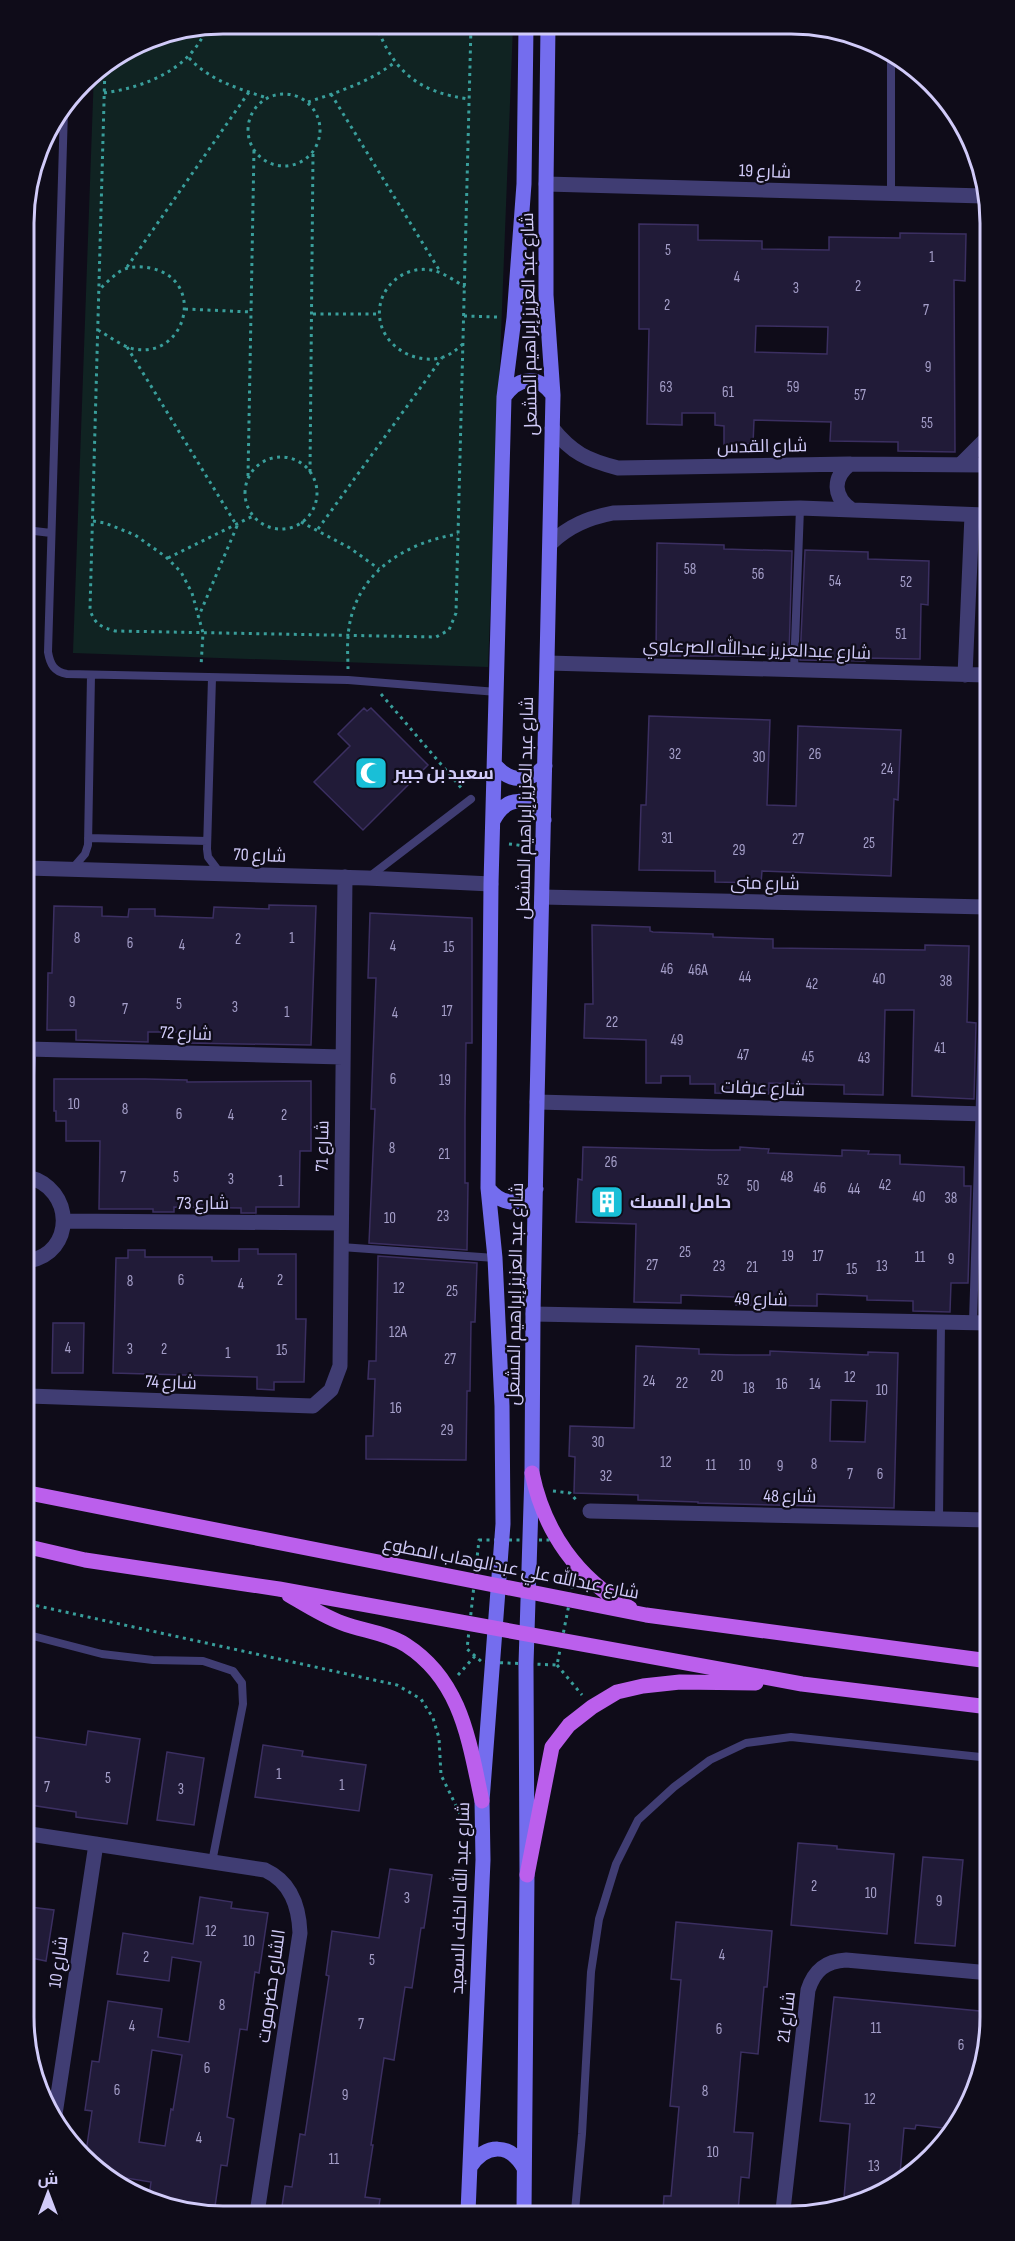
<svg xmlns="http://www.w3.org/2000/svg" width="1015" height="2241" font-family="'Sofia Sans Condensed',Cairo,sans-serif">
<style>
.green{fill:#102322}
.building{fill:#211b38;stroke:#3b2f61;stroke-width:1.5;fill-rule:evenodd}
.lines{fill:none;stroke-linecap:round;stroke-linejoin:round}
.path{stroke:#399e9b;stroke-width:3;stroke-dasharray:3 4.5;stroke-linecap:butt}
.lane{stroke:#403d73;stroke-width:8}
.street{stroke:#403d73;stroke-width:15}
.secondary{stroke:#746dee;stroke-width:15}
.primary{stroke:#bb5fec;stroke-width:15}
.labels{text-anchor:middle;stroke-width:4.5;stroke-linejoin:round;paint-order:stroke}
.number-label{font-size:15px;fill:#a59fc9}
.street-label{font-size:18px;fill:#d1cbf9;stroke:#0f0c19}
.poi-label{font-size:18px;font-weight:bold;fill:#d1cbf9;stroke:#0f0c19;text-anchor:start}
.rim{fill:none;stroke:#d1cbf9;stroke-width:3}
</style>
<rect width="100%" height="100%" fill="#0f0c19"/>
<path class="green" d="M224,24l289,2 -25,641 -415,-14 21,-581 54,-33z"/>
<path class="building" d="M639,224l59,1v15l64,1v8l67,1v-13l71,1v-5l66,1 -1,47 -11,-1 1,172 -57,-1v-9l-68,-1 1,-19 -77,-2 -1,24h-29v-18l-9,-1v-12h-33v12l-35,-1 2,-95h-10zM756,326l72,1 -1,27 -72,-2z
M657,543l67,2v4l68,2 -3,105h-133z
M805,550l63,2v7l61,2 -1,44 -7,-1 -1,55 -55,-1v3l-65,-1z
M364,708l3,3 4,-3 57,57 -65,65 -49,-48 36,-36 -12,-12z
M649,716l121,4 -3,85 29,1 2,-80 103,4 -3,70 -4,-1 -3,77 -129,-5 -1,12 -46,-1v-11l-76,-1 2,-65h5z
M269,905l47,1 -5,139 -126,-2 1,-11h-38v10l-72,-2v-10h-29l1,-57h4l2,-67 48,1v9l26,1 1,-8h26v7l58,2 1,-11 55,2z
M370,913l102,5v125h-6l-1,75v65h3l-1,67 -98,-7 6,-134h-4l5,-131h-8z
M592,925l58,2v4l3,1 60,2v3l60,2v9l152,2v-5l44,1 -2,76 9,1 -2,76 -62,-3 2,-86h-29l-2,85 -39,-1v-9l-75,-2v11l-54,-1v-9h-25v-8h-29v7h-15v-43l-62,-2 1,-34h8z
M54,1079h91l42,1v2l124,-1v70h-11l-1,56h-43v6h-15v-5l-67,-1v5h-21v-3h-54l1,-68h-34v-20h-10v-10h-2z
M583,1147l129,3h28v-3l29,2 -1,4 74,3v-6l27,1 -1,3 32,1v9l64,3v19h7l-3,97h-17l-1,29 -37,-1v-10l-46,-1v-4l-50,-2v12l-81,-1v-8l-55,-2v8l-47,-1 2,-78 -60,-2 2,-43 4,1z
M983,1186l5,1v97h-8z
M239,1249h19v5h38v65h10l-2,63h-30v8l-17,-1v-12l-144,-4 3,-115h12v-8h17v7h67v4h27z
M378,1256l99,7 -2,59h-4l-1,69h-3l-1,69 -100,-1v-23h7l2,-57h-7l1,-18h7z
M53,1323h31l-1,50h-31z
M636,1346l63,3v5l37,1h34v-4l98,4v-3l30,1 -4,155 -196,-5v-1l-60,-2v-5l-64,-2 1,-36 -6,-1 1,-30 64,2zM831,1400l36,1 -2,41 -35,-1z
M88,1731l52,8 -13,85 -51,-7v-5l-46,-7v-37l5,-31 51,8z
M263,1745l40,6 -1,5 64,9 -7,46 -104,-14z
M167,1752l37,6 -10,67 -37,-5z
M798,1843l39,3v3l57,5 -7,80 -96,-9z
M923,1857l40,3 -8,86 -40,-3z
M390,1869l42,6 -8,53h-3l-9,60 -7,-1 -11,73 -10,-2 -13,87h2l-8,52 15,2 -2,13 -97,1 4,-27 7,1 8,-53 5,1 24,-159 -3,-1 6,-44 47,7z
M200,1897l32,5 -1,6 37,5 -9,60 -4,-1 -8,58 -7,-1 -13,88 7,2 -7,47 -6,-1 -7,48h-29l-36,-17 2,-14 -43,-7 -16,-8 -7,-8 7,-48 -7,-1 7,-49 7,1 9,-61 54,8 -4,28 31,5 12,-80 -29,-5 -3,24 -52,-7 6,-41 70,11zM152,2050l30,5 -9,55 -2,-1 -6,37 -26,-4z
M30,1907l24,3 -8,51 -15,-3z
M676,1922l96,9 -5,56h-3l-6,67 -17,-2 -7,80 19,1 -4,45 -8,-1 -3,34h-75l1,-15h7l8,-89 -9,-1 11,-126 -10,-1z
M834,1997l156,15 1,19 -15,62 -34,56 1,-21 -27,-3 -1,4 -11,-1 -5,57 -56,25 7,-86 -30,-3z"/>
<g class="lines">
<path class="path" d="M376,25c18,47 42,67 93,74
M189,58c22,23 48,30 78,40
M105,66l-15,543c4,15 11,18 25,22l321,6 13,-7 7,-17 15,-587
M104,93c42,-6 87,-24 103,-66
M331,94l110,179
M248 130a36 36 0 1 1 72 0a36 36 0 1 1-72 0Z
M308,102c30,-10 62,-20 87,-40
M127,267l122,-175
M185,309l66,3
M313,314h67
M464,316l34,1
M98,330c11,6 23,16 36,19 53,10 73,-70 16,-81 -11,-2 -22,-2 -31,4 -7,5 -14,12 -20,18
M463,344c-7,6 -14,12 -23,14 -26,6 -56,-12 -60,-38 -5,-30 22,-55 51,-50 12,2 24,11 34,17
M127,347l110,179 -39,92
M245 493a36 36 0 1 1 72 0a36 36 0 1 1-72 0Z
M310,472l3,-319
M248,476l6,-327
M93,521l12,2 30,12 31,22 15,15 11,21 11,40 -2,33
M301,522l49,26 29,21
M318,529l124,-171
M168,558l85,-42
M348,669c0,-10 -1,-22 0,-32 4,-62 55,-94 110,-103
M381,694l82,96
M509,844l17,2
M553,1491l17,2 8,9
M479,1540h73l24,29 -19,96 -75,-3 -15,-13z
M29,1604l368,81 24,14 12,19 6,20 2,37 25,51
M557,1665l25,30
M458,1675l17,-19"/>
<path class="lane" d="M891,58v136
M64,110l-16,542c2,12 6,20 19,22l281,6 149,12
M26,530l25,3
M794,670l6,-162
M212,678l-5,171 1,8 12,16
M88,838l119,3
M72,869l13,-15 3,-9 3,-170
M369,877l102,-78
M341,1247l154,11
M973,1322l13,-415
M939,1518l2,-196
M29,1635l73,19 51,6 50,1 30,10 9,12 1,21 -31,158
M575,2211l7,-77 9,-162 8,-53 17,-55 22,-44 36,-33 36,-27 36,-17 45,-6 199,21"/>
<path class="street" d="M546,184l438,12
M552,428c20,25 35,32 66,40l232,-4 135,1
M850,464c-18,14 -17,33 2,46
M961,464l24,-24
M551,543c18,-17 37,-25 62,-30l187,-5 185,7
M548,663l438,12
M965,675l7,-160
M27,868l340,10 124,6
M542,897l445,10
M27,1049l316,8
M27,1084l2,-35
M537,1102l450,12
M28,1177c46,11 48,76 0,84
M64,1221l277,2
M533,1314l455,9
M29,1396l284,10 18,-16 9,-24 5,-489
M590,1511l399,9
M30,1834l235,36c26,12 34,36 35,63l-43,280
M54,2121l42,-277
M783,2210l25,-220c6,-19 17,-29 38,-30l144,13"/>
<path class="secondary" d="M504,397c15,-21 34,-22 49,-2
M495,765c15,18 34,18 50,1
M493,821c13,-26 37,-26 51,-1
M488,1188c14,18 34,19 48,1
M470,2167c16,-24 40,-24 54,1
M468,2212l15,-352 -1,-59 21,-277 -1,-118 -7,-148 -7,-70 3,-304 13,-487 10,-79 10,-134 2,-158
M524,2212l3,-337 -1,-211 6,-191 1,-159 4,-212 16,-707 -7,-100v-111l2,-158"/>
<path class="primary" d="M532,1473c12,58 45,106 98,135
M29,1493l617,122 343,46
M29,1547l56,13 194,29 523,95 187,23
M289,1595c17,10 34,21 53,28 21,8 45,10 64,22 56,36 63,97 76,156
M527,1875l25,-128 17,-22 23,-18 25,-15 26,-6 37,-4 76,1"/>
</g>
<defs>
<g id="mosque-square" transform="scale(1.725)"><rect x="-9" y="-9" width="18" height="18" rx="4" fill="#19bfd7" stroke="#0f0c19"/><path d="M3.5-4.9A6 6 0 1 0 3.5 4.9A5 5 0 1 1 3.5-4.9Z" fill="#fff"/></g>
<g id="building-square" transform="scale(1.725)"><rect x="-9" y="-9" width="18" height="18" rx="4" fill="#19bfd7" stroke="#0f0c19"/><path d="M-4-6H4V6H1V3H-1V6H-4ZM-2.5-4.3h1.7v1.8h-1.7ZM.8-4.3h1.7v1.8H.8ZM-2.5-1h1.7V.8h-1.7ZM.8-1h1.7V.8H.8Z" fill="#fff"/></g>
</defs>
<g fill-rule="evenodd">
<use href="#mosque-square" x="371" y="773"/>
<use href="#building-square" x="607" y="1202"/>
</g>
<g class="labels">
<g class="number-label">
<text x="668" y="255">5</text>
<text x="932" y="262">1</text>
<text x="737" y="282">4</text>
<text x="858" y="291">2</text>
<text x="796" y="293">3</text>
<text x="667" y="310">2</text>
<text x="926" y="315">7</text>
<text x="928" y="372">9</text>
<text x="666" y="392">63</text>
<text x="793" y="392">59</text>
<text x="728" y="397">61</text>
<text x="860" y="400">57</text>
<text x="927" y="428">55</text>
<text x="690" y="574">58</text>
<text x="758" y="579">56</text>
<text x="835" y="586">54</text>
<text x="906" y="587">52</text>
<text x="901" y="639">51</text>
<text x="675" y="759">32</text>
<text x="815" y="759">26</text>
<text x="759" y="762">30</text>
<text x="887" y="774">24</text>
<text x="667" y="843">31</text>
<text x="798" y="844">27</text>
<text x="869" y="848">25</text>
<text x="739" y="855">29</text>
<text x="77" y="943">8</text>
<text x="292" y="943">1</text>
<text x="238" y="944">2</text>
<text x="130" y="948">6</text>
<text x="182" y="950">4</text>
<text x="393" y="951">4</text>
<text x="449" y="952">15</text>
<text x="667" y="974">46</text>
<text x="698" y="975">46A</text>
<text x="745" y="982">44</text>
<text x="879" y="984">40</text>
<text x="946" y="986">38</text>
<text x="812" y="989">42</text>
<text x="72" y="1007">9</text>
<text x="179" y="1009">5</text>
<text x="235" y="1012">3</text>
<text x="125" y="1014">7</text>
<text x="447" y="1016">17</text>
<text x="287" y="1017">1</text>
<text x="395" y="1018">4</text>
<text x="612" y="1027">22</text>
<text x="677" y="1045">49</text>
<text x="940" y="1053">41</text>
<text x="743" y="1060">47</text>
<text x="808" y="1062">45</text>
<text x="864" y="1063">43</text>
<text x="393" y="1084">6</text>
<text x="445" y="1085">19</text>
<text x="74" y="1109">10</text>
<text x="125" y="1114">8</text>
<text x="179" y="1119">6</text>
<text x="231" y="1120">4</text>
<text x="284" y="1120">2</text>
<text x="392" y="1153">8</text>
<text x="444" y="1159">21</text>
<text x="611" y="1167">26</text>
<text x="123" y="1182">7</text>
<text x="176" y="1182">5</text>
<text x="787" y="1182">48</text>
<text x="231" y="1184">3</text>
<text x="723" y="1185">52</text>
<text x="281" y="1186">1</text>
<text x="885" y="1190">42</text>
<text x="753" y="1191">50</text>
<text x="820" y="1193">46</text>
<text x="854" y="1194">44</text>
<text x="919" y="1202">40</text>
<text x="951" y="1203">38</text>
<text x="443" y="1221">23</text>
<text x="390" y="1223">10</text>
<text x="685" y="1257">25</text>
<text x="788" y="1261">19</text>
<text x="818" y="1261">17</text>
<text x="920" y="1262">11</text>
<text x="951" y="1264">9</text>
<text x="652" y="1270">27</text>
<text x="719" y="1271">23</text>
<text x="882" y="1271">13</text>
<text x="752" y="1272">21</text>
<text x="852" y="1274">15</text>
<text x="181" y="1285">6</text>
<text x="280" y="1285">2</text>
<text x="130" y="1286">8</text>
<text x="241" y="1289">4</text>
<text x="399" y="1293">12</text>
<text x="452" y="1296">25</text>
<text x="398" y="1337">12A</text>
<text x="68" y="1353">4</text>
<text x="130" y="1354">3</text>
<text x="164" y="1354">2</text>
<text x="282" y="1355">15</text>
<text x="228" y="1358">1</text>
<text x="450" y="1364">27</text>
<text x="717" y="1381">20</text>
<text x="850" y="1382">12</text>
<text x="649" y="1386">24</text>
<text x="682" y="1388">22</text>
<text x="782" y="1389">16</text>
<text x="815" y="1389">14</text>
<text x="749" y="1393">18</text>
<text x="882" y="1395">10</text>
<text x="396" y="1413">16</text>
<text x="447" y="1435">29</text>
<text x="598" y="1447">30</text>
<text x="666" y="1467">12</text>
<text x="814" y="1469">8</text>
<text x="711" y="1470">11</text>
<text x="745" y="1470">10</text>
<text x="780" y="1471">9</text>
<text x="850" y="1479">7</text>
<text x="880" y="1479">6</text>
<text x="606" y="1481">32</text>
<text x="279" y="1779">1</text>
<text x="108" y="1783">5</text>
<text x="342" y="1790">1</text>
<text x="47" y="1792">7</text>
<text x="181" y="1794">3</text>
<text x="814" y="1891">2</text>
<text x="871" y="1898">10</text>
<text x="407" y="1903">3</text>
<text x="939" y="1906">9</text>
<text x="211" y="1936">12</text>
<text x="249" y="1946">10</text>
<text x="722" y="1960">4</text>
<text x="146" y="1962">2</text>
<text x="372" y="1965">5</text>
<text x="222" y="2010">8</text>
<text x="361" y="2029">7</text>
<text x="132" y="2031">4</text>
<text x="876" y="2033">11</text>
<text x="719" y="2034">6</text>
<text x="961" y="2050">6</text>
<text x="207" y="2073">6</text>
<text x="117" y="2095">6</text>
<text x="705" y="2096">8</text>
<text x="345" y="2100">9</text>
<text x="870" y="2104">12</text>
<text x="199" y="2143">4</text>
<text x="713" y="2157">10</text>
<text x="334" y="2164">11</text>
<text x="874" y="2171">13</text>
</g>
<g class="street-label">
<text transform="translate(765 171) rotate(2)" y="6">شارع 19</text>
<text transform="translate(529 324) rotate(-91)" y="6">شارع عبد العزيز إبراهيم المشعل</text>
<text transform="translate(762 446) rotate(-1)" y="6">شارع القدس</text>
<text transform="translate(757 649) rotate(2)" y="6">شارع عبدالعزيز عبدالله الصرعاوي</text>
<text transform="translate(525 808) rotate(-89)" y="6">شارع عبد العزيز إبراهيم المشعل</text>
<text transform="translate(260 855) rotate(2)" y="6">شارع 70</text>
<text transform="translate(765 883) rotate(1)" y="6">شارع منى</text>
<text transform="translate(186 1033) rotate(2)" y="6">شارع 72</text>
<text transform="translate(763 1088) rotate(2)" y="6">شارع عرفات</text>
<text transform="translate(322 1146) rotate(-89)" y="6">شارع 71</text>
<text x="203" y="1209">شارع 73</text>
<text transform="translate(515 1294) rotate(-89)" y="6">شارع عبد العزيز إبراهيم المشعل</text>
<text transform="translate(761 1299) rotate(1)" y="6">شارع 49</text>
<text transform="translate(171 1382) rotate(2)" y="6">شارع 74</text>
<text transform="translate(790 1496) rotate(1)" y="6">شارع 48</text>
<text transform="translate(511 1568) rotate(11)" y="6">شارع عبدالله علي عبدالوهاب المطوع</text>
<text transform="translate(460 1898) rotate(-88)" y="6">شارع عبد الله الخلف السعيد</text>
<text transform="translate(58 1962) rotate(-82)" y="6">شارع 10</text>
<text transform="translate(271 1986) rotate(-82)" y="6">الشارع حضرموت</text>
<text transform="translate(786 2017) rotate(-83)" y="6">شارع 21</text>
</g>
<g class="poi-label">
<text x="394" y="779">سعيد بن جبير</text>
<text x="630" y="1208">حامل المسك</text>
</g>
</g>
<path d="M0 0H1015V2241H0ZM223 34H791A189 189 0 0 1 980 223V2017A189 189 0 0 1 791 2206H223A189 189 0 0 1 34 2017V223A189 189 0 0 1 223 34Z" fill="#0f0c19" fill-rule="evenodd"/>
<path class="rim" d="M223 34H791A189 189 0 0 1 980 223V2017A189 189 0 0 1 791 2206H223A189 189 0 0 1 34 2017V223A189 189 0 0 1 223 34Z"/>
<g transform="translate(48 2193)" stroke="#0f0c19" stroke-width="4.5" paint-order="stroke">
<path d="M0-4.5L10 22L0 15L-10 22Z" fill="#d1cbf9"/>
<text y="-9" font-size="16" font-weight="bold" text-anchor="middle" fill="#d1cbf9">ش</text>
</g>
</svg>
